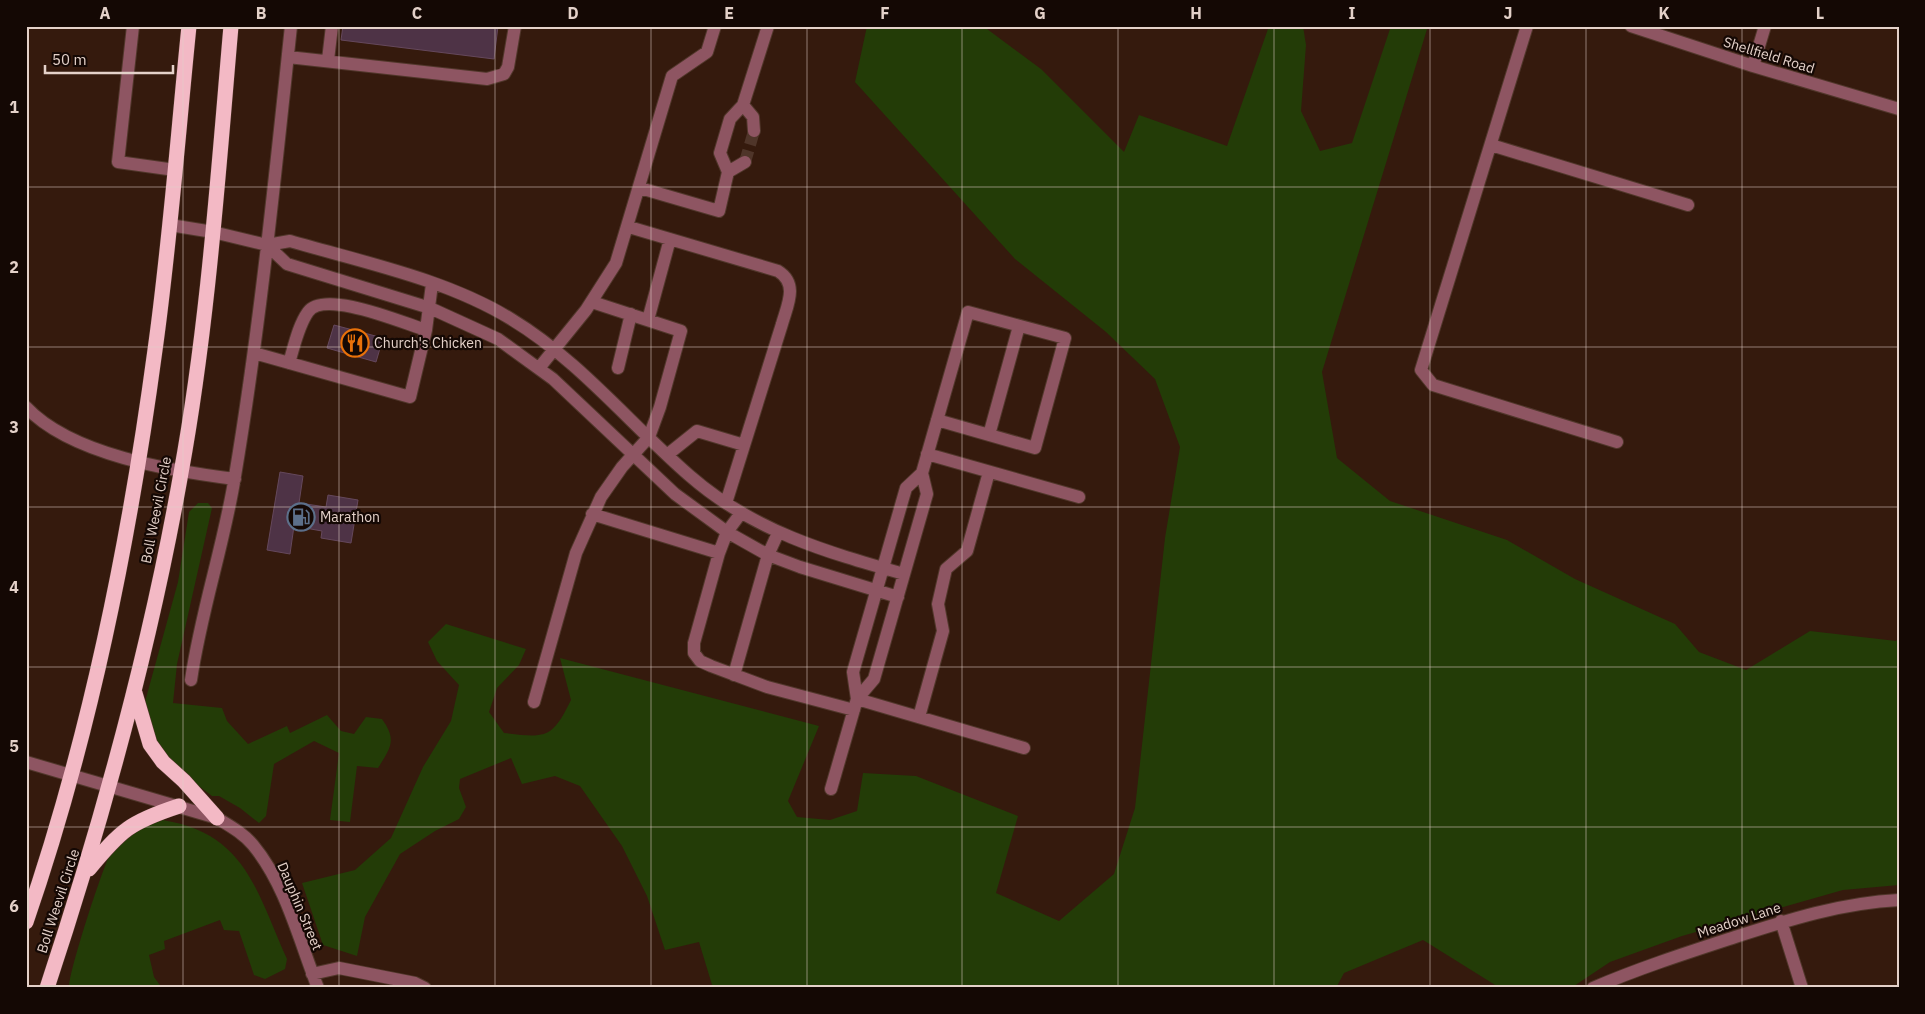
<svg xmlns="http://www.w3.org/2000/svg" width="1925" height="1014" font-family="'IBM Plex Sans',sans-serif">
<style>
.green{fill:#233c07}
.building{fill:#4e3346;stroke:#65485c}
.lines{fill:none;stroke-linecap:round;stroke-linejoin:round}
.minor-tunnel{stroke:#4f3529;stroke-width:12;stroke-dasharray:12 6;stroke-linecap:butt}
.minor-casing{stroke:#51372b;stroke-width:14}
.highway-casing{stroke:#51372b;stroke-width:16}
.minor{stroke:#8e5562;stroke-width:12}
.highway{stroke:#f3b9c5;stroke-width:15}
.grid{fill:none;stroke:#e4d1c9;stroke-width:1;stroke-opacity:0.55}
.labels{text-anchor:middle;stroke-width:4.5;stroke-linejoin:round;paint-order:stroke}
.street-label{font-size:14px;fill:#e4d1c9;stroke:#140804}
.poi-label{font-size:14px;fill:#e4d1c9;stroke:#140804;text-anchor:start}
.neatline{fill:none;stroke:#e4d1c9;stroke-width:2}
.grid-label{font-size:16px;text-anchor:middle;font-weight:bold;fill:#e4d1c9}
</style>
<rect width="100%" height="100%" fill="#351a0d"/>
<path class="green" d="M867,26h116l58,43 83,83 15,-37 88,31 42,-120h34l3,19 -5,66 19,40 32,-8 39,-117h37l-106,346 15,86 53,43 117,39 68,39 100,45 24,28 47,18 64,-39 86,10 3,-4v248l-56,5 -161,46 -72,26 -39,26h-71l-77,-48 -79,33 -8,15h-623l-14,-46 -34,8 -18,-54 -25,-50 -42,-60 -25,-10 -33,8 -11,-26 -51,21 -1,9 7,19 -7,12 -24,12 -35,23 -35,63 -8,39 -34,-11 -21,-62 53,-13 36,-32 32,-71 28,-46 8,-36 -22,-24 -9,-19 18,-18 80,25 -7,16 -22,23 -8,24 15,21c42,5 48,6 67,-33l-11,-42 259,68 -31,75 9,16 33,3 27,-9 6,-38 53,3 102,40 -22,77 63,28 55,-47 21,-66 30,-270 15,-91 -25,-68 -49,-47 -91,-73 -160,-177z
M198,503h10l4,5 -35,156 -4,39 49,5 5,13 21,23 39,-18 3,7 37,-18 14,16 13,3 12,-17 16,2c15,21 9,28 -4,49l-21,-2 -7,56 -20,-2 9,-67 -25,-12 -40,23 -8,52 -7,7 -19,-15 -21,-12h-7l-33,-25 -30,-41 -6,-21 35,-127 11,-70z
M162,820c84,13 94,71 125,139l-2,10 -20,10 -11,-4 -15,-44 -15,-1 -4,-10 -56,21 1,8 -16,6 5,22 8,11h-93c-1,-14 35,-126 44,-140 11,-16 32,-22 49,-28z"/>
<path class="building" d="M343,26h155l-4,33 -153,-19z
M334,325l49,13 -7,24 -49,-14z
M280,472l23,4 -4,27 27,4 2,-12 30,5 -7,43 -30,-5 1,-7 -28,-5 -4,28 -23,-4z"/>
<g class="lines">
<path class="minor-tunnel" d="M745,162l9,-31"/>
<g class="minor-casing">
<path id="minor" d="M133,26l-15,136 57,8
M1527,26l-106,344 12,15 184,57
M1631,26l122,40 146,43
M288,57l199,22 17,-5 4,-7 7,-41
M328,60l4,-34
M1753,66l12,-40
M743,105l10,12 1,14
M1491,145l197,60
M728,172l17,-10
M640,188l79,23 9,-39 -8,-19 10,-34 13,-14 25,-79
M170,225l43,7 54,13 23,-4c72,21 156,38 221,78 68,41 119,105 179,157 63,55 136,76 214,98
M629,227l149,44c21,13 9,35 4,53l-56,179
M267,245l20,19 143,44 68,31 55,40 122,115 52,38 41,23 32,12 98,30
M648,320l22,-81
M254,353l156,44 16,-67 6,-46
M289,363c5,-16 9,-37 19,-51 16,-23 95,11 118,18
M539,368l47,-58 30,-47 56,-187 35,-24 8,-26
M618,368l13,-54
M26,407c45,48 146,64 209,72
M989,435l30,-109
M927,454l152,43
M667,455l30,-24 47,14
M741,513l-14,19 -8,21 -25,90v10l6,8 11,5 56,21 87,23
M592,514l127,39
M734,675l34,-120 10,-22
M191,680c10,-69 33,-135 44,-204 25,-149 40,-299 56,-450
M857,699l-4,-27 53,-184 16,-15 46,-161 97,26 -30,110 -98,-28
M857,699l167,49
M534,702l42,-149 25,-56 21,-30 27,-30 11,-30 21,-76 -89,-29
M919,717l24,-86 -5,-27 8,-35 21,-18 22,-79
M26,762l191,56c13,8 26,15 36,27 33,40 46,95 65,143
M831,789l26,-90 17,-20 53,-185 -5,-21
M1781,921l21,67
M312,974l27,-6 76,15 10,5
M1593,988c44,-19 90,-34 136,-49 56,-18 110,-36 170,-39"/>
</g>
<g class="highway-casing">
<path id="highway" d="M135,693l15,51 13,18 21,19 33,37
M89,869c32,-39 41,-47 90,-63
M26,922c64,-185 103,-378 129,-572 15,-107 23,-216 34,-324
M47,988c56,-169 103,-340 134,-515 27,-148 37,-298 50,-447"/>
</g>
<use href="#minor" class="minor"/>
<use href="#highway" class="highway"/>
</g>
<path class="grid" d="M183,26v962M339,26v962M495,26v962M651,26v962M807,26v962M962,26v962M1118,26v962M1274,26v962M1430,26v962M1586,26v962M1742,26v962M26,187h1873M26,347h1873M26,507h1873M26,667h1873M26,827h1873"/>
<defs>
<g id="restaurant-ring" transform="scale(1.4375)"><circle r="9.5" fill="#140804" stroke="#e8710a" stroke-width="1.5"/><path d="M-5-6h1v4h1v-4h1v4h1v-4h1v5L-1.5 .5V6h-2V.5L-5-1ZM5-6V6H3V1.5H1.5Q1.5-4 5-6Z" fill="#e8710a"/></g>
<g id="fuel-ring" transform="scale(1.4375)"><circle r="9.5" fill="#140804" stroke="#5c6f8a" stroke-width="1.5"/><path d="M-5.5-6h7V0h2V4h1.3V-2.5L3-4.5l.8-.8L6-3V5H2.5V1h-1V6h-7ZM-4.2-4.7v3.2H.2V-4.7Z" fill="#5c6f8a"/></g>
</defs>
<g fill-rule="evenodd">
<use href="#restaurant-ring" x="355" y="343"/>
<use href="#fuel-ring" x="301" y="517"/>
</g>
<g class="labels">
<g class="street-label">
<text transform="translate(1769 55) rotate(17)" y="5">Shellfield Road</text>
<text transform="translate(156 510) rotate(-79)" y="5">Boll Weevil Circle</text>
<text transform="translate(58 901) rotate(-72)" y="5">Boll Weevil Circle</text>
<text transform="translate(300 906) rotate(67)" y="5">Dauphin Street</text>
<text transform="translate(1739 920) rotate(-18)" y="5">Meadow Lane</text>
</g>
<g class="poi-label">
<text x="374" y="348">Church's Chicken</text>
<text x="320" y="522">Marathon</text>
</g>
</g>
<rect width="1925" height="1014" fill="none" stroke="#140804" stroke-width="55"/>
<path d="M45 65v8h128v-8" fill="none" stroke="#e4d1c9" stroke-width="2.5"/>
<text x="52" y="65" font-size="15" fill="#e4d1c9" stroke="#140804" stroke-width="4" paint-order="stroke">50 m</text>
<rect x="28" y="28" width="1870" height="958" class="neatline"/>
<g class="grid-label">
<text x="105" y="19">A</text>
<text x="261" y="19">B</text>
<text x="417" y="19">C</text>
<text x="573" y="19">D</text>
<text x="729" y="19">E</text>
<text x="885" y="19">F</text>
<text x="1040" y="19">G</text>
<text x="1196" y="19">H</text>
<text x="1352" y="19">I</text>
<text x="1508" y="19">J</text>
<text x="1664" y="19">K</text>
<text x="1820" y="19">L</text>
<text x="14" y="113">1</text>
<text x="14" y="273">2</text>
<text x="14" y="433">3</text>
<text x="14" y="593">4</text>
<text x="14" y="752">5</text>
<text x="14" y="912">6</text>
</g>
</svg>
